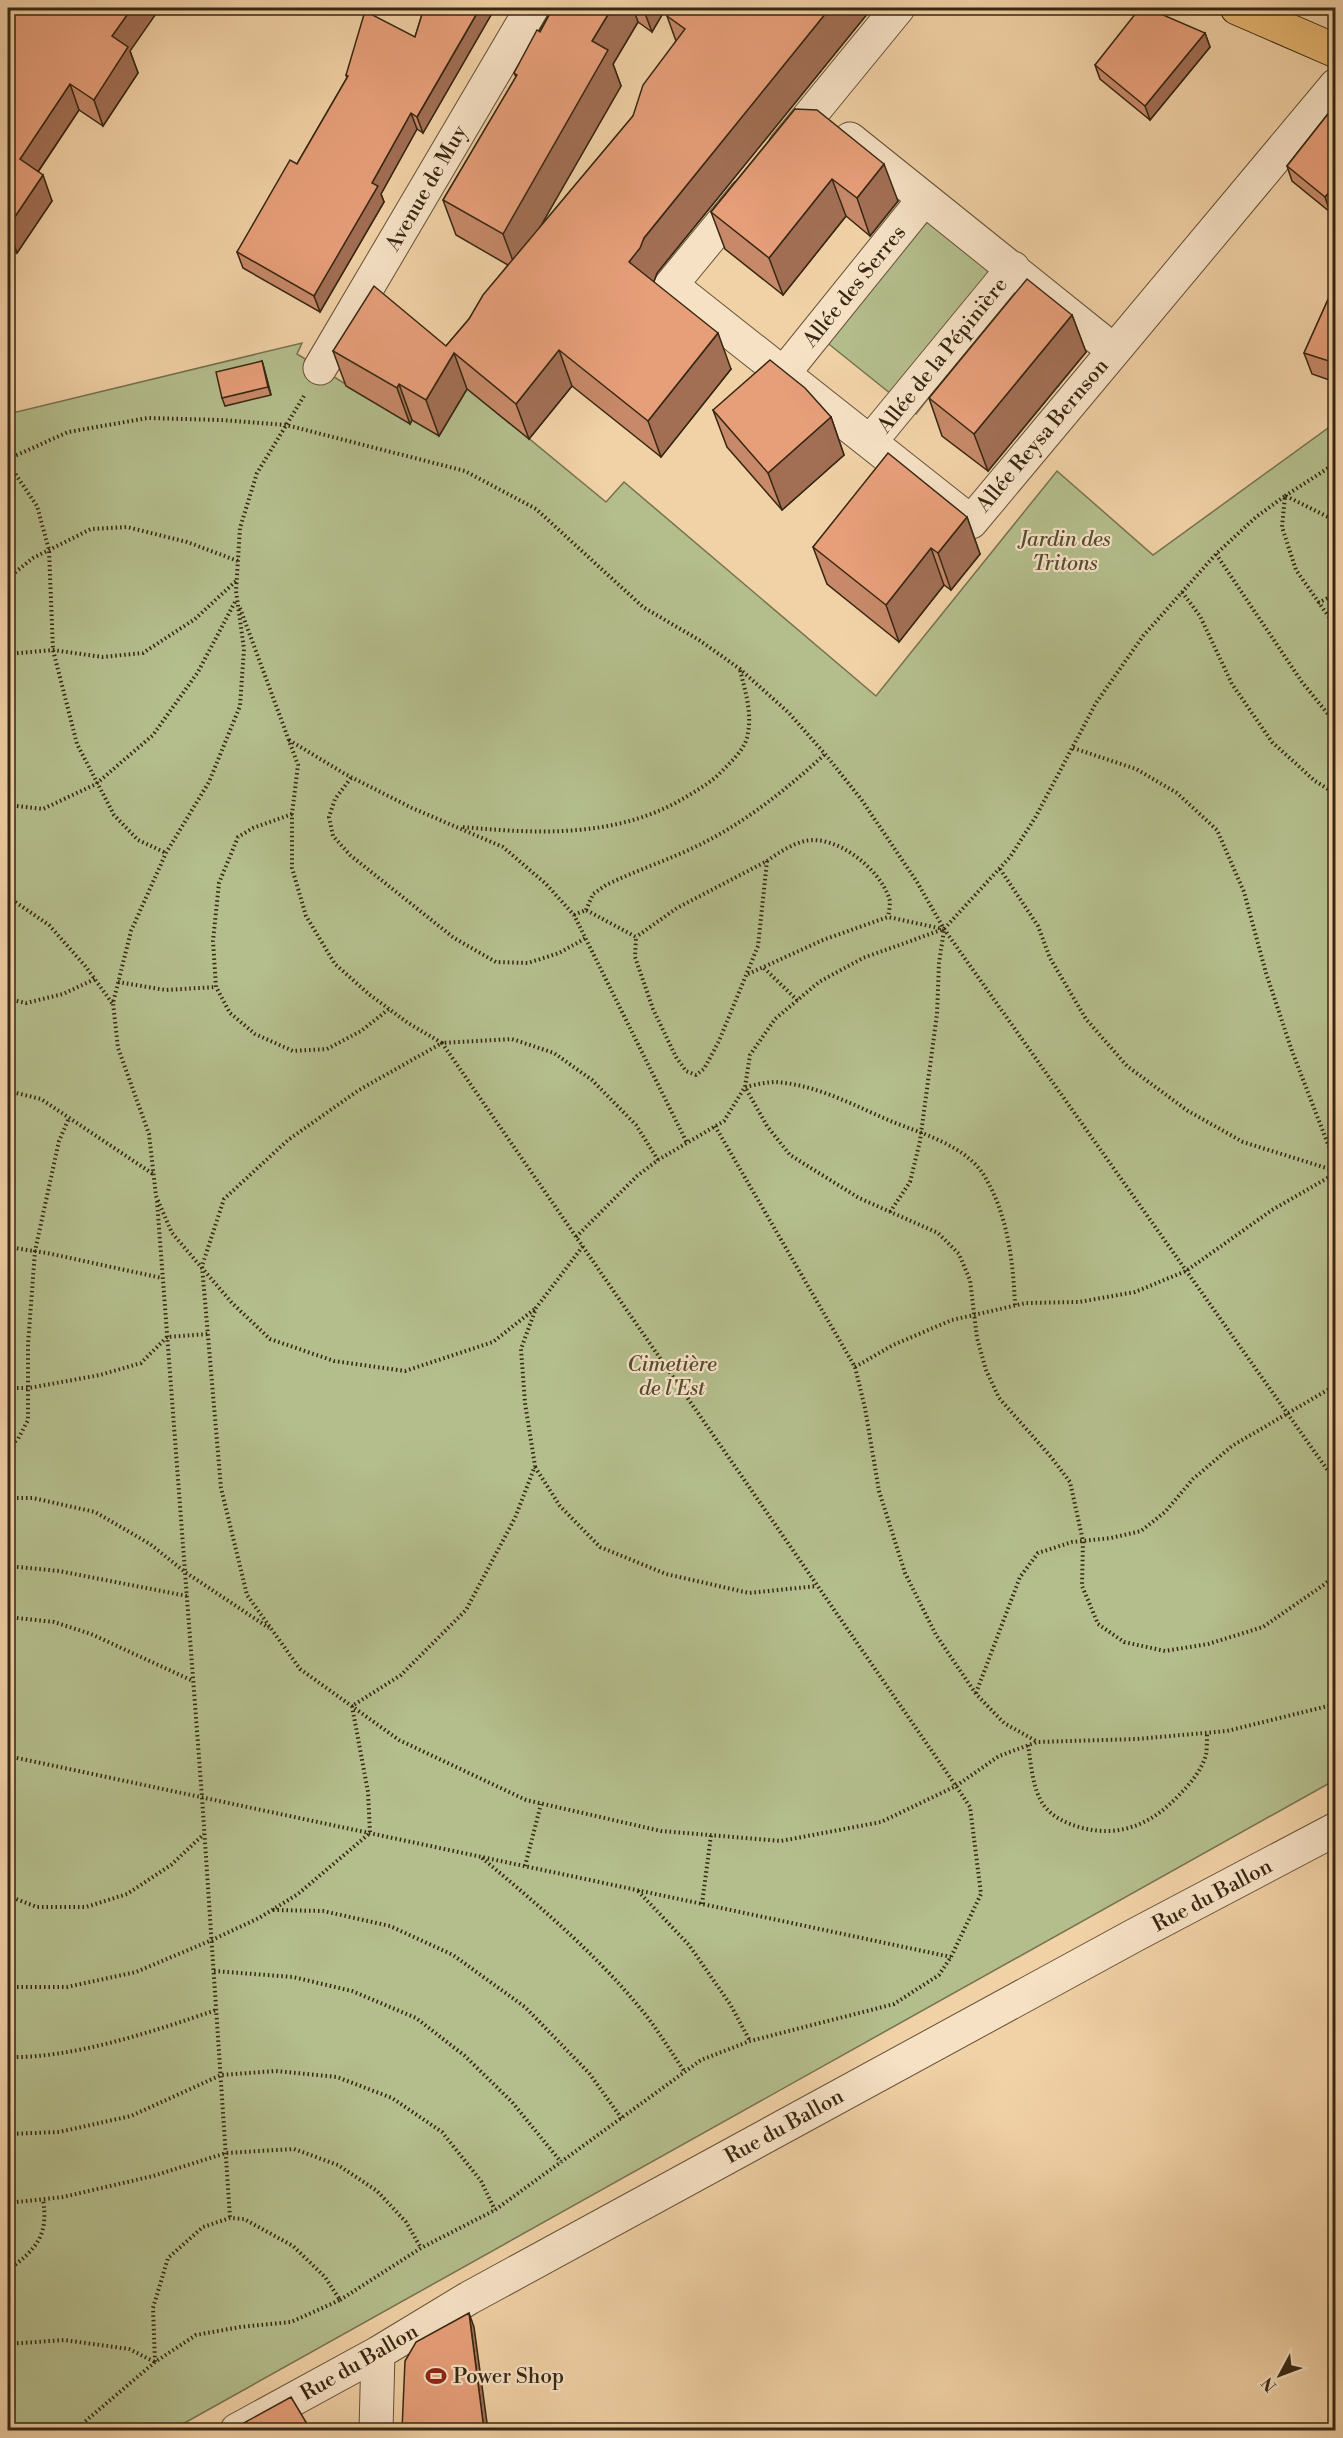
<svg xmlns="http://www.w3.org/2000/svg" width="1343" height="2438" font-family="'Libre Bodoni',serif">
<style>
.green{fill:#b4bd8c;stroke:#75724f;stroke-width:1.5}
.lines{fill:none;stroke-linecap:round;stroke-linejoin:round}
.minor-casing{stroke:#655237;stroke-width:35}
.major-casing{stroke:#362712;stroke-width:35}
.path{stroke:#362712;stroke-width:4;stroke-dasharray:1.5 3;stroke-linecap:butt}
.minor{stroke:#f6e1c5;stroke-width:33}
.major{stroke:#e8b873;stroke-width:33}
.wall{fill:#c78969;stroke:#362712;stroke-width:1.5}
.shaded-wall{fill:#a26f55;stroke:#362712;stroke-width:1.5}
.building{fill:#e79f7a;stroke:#362712;stroke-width:1.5}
.labels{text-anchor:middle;stroke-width:4.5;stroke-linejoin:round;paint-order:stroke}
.street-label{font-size:21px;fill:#362712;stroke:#f6e1c5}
.park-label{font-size:21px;font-style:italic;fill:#564c30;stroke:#f6e1c5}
.poi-label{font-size:21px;fill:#362712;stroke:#f6e1c5;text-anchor:start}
</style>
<rect width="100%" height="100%" fill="#f1d1a6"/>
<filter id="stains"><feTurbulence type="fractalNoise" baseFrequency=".00333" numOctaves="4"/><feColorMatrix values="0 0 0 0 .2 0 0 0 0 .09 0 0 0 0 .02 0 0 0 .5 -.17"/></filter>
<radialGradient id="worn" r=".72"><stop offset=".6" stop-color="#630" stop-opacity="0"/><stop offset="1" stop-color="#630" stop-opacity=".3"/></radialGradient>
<path class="green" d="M911,194l109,88 -104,132 -111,-89z
M302,343l-5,11 50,31 112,-4 147,121 18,-20 252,214 181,-225 96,84 182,-132v1357l-1163,650h-164v-2016z"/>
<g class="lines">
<g class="minor-casing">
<path id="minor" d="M850,139l263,211
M785,146l113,-138
M745,195l-74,90 300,237 365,-437
M320,368l212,-360
M783,374l141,-175
M870,442l143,-174
M237,2430l141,-77 91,-55 666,-363 201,-106
M376,2430l2,-77"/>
</g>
<g class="major-casing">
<path id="major" d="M1237,8l99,43"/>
</g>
<path class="path" d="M304,396l-47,77 -17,55 -4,63 8,58 -4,57 -31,76 -43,71 -35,78 -18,72 5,45 31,86 7,62 16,37 60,70 38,36 64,22 71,10 88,-29 43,-34
M8,459l60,-27 80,-14 73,2 65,5 179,46 71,38 107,98 56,33 41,29 49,44 36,41 36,45 56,83 27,47 392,553
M8,463l29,43 12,44 4,100 24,94 37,71 24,25 28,13
M1285,496l51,-33
M1286,496l50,25
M1216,554l86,128 34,42
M8,578l25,-20 58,-29 36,-2 60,15 51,19
M1182,592l18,24 32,68 40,58 43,39 21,13
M1318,603l18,-9
M240,608l58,157 -6,49v54l14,48 29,48 35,31 38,28 34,20 70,-4 42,14 38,27 44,45 22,35
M8,654l45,-4 49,7 41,-4 52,-34 41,-38
M289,740l56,34 67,34 91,39 43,37 28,31 113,228
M1073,748l63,21 41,24 40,37 27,62 22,81 26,78 44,114
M351,778l-16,21 -6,18 4,19 17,19 104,83 42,24 32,1 31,-10 27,-15
M8,805l35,4 53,-25 57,-49 45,-63 38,-72
M292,814l-39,14 -15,9 -19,46 -6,58 3,46 14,26 25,21 38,17 34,-2 34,-18 28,-22
M463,827c76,7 155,11 223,-30 13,-8 26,-15 37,-27 10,-10 23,-22 25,-37 4,-21 -3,-43 -8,-63
M767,861c11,-8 25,-17 38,-20 31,-7 75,28 84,57 2,5 0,13 -1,19
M1000,869l38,57 12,32 36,61 41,47 61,45 55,31 93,29
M8,897l41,28 37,42 26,36
M586,910l7,-16 13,-9c33,-16 69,-27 101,-44 44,-23 82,-54 118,-87
M574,915l12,-5 50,27 -1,20 18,52 23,48 10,14 10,4 8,-6 15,-28 39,-95 9,-85 -90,47 -41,29
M764,968l34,33
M748,974l75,-34 65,-23 55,12
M118,982l48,8 50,-3
M8,999l18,4 37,-9 32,-15
M8,1091l33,8 112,75
M715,1126l140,241 10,41 14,83 26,82 31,62 40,59 28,29 32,18
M157,1201l45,596 28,421
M890,1212l20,-30 10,-41 17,-127 2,-51 5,-33
M576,1237l61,-61 21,-16 66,-39 21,-34 5,-32 25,-36 44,-37 44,-24 81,-29 66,-72 25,-39 61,-115 47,-67 73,-82 40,-37 29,-21 -3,31 14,43 40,57
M8,1247l39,6 115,25
M1015,1305c-2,-44 -7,-89 -30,-128 -18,-31 -62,-43 -92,-55 -38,-16 -75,-37 -117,-40 -10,0 -22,3 -31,5l22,39 23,29 69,43 79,35 21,21 11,26 7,58 9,32 13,28 52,59 19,25 13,59 -1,45 16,38 26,18 41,9 43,-7 55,-17 62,-43 11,-10
M855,1367l38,-22 59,-25 74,-17 53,-1 56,-10 51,-21 86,-61 64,-37
M8,1388h21l71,-13 41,-12 26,-26 41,-3
M8,1447l10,-8 10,-19v-76l7,-93 24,-110 10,-23
M535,1467l25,39 40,41 66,27 83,19 68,-7
M8,1498h25l62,14 55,32 35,28 84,56
M8,1566l51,5 128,25
M8,1617l46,5 37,12 102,47
M976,1693l44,-116 18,-24 34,-11 39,-4 30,-7 24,-19 28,-33 39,-33 104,-61
M1028,1745c3,18 4,38 12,54 8,16 23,23 39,28 41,12 75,-4 102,-34 10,-10 21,-24 25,-38 1,-7 1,-16 1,-23
M8,1756l943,201
M8,1788l5,-31 -4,-140
M482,1858c55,46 112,94 158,150 17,20 30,43 45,64
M525,1866l16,-62
M638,1891l51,54 41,59 20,37
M8,1896l29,11h49l41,-13 44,-29 33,-31
M702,1904l9,-69
M273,1910l50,1 67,15 63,29 72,52 64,66 33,46
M214,1971l79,6 59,14 64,27 49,38 47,46 49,60
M8,1987h59l69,-15 76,-32 47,-22 39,-24 72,-61 -2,-41 -16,-86 49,-31 65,-65 49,-92 20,-52 -10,-63 -4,-54 15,-41 47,-62
M8,2057c63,2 147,-26 208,-47
M8,2134l51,-2 72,-16 90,-41 55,-4 61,6 55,21 50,34 39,49 14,29
M8,2203l55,-6 90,-21 73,-23 68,-4 44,16 39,26 29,31 15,26
M8,2270c28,-20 41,-35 35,-71
M340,2300l81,-52 74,-38 206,-150 49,-19 144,-37 45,-29 12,-18 30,-63 -11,-87 -14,-21 -514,-743 -83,47 -71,50 -64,59 -22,67 19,222 26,107 53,74 99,71 127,60 135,31 120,10 100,-19 75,-36 43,-30 38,-14 100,-3 90,-8 109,-27
M8,2344l56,-4 65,9 26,13
M75,2430l80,-68 41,-27 44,-8 51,-5 49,-22 -15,-23 -32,-31 -49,-27 -14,-1 -27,9 -35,31 -15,50 2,54"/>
<use href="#minor" class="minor"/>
<use href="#major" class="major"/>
</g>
<path class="wall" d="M8,8l122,43 8,22 -35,53 -24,-16 -41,62 14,29 -35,52 -9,-7z
M424,8h71l-72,125 -6,-4 -36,65 3,8 -64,110 -77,-44 -6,-16 60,-88 50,-86 -1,-3 69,-38z
M553,8h113l-14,24 -14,-10 -25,42 8,22 -81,141 93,-111 43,-75 -9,-25 205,-8 -215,265 -4,9 78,87 -70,88 -89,-71 -43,53 -62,-50 -28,47 -27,-16 -2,4 -64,-38 -13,-35 113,-5 23,-27 39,-54 -52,-30 -13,-35 73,-123 -2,-4z
M1205,33l5,14 -60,73 -50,-41 -5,-14z
M1335,105l-5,107 -38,-31 -5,-15z
M795,109l103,92 -28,35 -24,-20 -63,79 -58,-46 -14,-37z
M1335,284v98l-23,-8 -8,-21z
M1072,315l14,37 -98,119 -46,-35 -13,-38z
M262,361l9,34 -46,11 -3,-8z
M713,410l118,7 13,38 -62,55 -55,-63z
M967,517l13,37 -29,36 -7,-5 -45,57 -72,-58 -14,-37z"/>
<path class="shaded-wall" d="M132,8h28l-30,43 8,22 -35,53 -9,-26 18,-64z
M480,8h15l-72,125 -6,-16z
M612,8h21l5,14 -25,42 8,22 -105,183 -13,-35 89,-193z
M643,8h23l-14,24z
M830,8h42l-215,265 -4,11 -24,-22 15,-24z
M1205,33l5,14 -60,73 -5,-14z
M70,84l9,26 -50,75 -9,-26z
M411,113l6,16 -36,65 3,8 -64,110 -6,-16 58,-113z
M884,164l14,37 -28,35 -13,-38z
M43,175l9,26 -35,52 -9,-26z
M832,179l14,37 -63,79 -14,-37z
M1335,185v21l-5,6 -5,-15z
M1072,315l14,37 -98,119 -14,-37z
M718,333l13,36 -70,88 -13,-36z
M559,350l13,36 -43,53 -13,-35z
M454,353l13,36 -28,47 -13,-36z
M262,361l2,7 7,27 -3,-8z
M399,384l13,36 -2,4 -13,-36z
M831,417l13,38 -62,55 -14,-37z
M967,517l13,37 -29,36 -13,-37z
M931,548l13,37 -45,57 -13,-37z
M469,2313l5,14 14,103h-4z"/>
<path class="building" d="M8,8h124l-20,28 16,11 -34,53 -24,-16 -50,75 23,16 -35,52z
M424,8h56l-63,109 -6,-4 -39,70 6,3 -64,110 -77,-44 53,-92 7,4 51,-88 -2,-1 19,-64 50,26z
M553,8h59l-20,33 16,9 -105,184 -60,-34 74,-125 -3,-2 23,-43 3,2z
M670,8h160l-186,230 -4,10 -11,14 89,71 -70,88 -89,-71 -43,54 -62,-51 -28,47 -27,-16 -2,4 -64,-37 41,-65 72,60 23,-27 14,-24 150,-179 10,-31 42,-56 -18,-13z
M1140,8h7l58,25 -60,73 -50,-41z
M1335,105v80l-10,12 -38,-31z
M795,109l22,1 67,54 -27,34 -25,-19 -63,79 -58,-46z
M1027,279l45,36 -98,119 -45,-36z
M1335,284v79l-31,-10z
M770,360l35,28 26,29 -63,56 -55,-63z
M262,361l6,26 -46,11 -6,-26z
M888,453l79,64 -29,36 -7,-5 -45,57 -73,-58z
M469,2313l15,117h-82l3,-69 11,-19z
M291,2397l19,32 26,1h-105z"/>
<defs>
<g id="stadium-bare" transform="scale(1.62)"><path d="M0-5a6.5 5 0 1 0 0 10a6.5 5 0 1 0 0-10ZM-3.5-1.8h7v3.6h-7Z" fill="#8f2418" stroke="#f6e1c5" stroke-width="2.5" paint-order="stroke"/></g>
</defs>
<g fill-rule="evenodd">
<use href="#stadium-bare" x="436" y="2376"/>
</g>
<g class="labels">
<g class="street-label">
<text transform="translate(426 188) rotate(-60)" y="7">Avenue de Muy</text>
<text transform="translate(854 286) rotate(-51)" y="7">Allée des Serres</text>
<text transform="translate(942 355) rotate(-51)" y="7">Allée de la Pépinière</text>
<text transform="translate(1042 435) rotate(-50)" y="7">Allée Reysa Bernson</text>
<text transform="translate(1212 1895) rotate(-28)" y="7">Rue du Ballon</text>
<text transform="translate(784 2126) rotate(-29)" y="7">Rue du Ballon</text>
<text transform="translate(359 2362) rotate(-30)" y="7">Rue du Ballon</text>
</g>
<g class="park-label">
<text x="1065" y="546">Jardin des<tspan x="1065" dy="24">Tritons</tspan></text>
<text x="672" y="1371">Cimetière<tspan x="672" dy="24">de l'Est</tspan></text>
</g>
<g class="poi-label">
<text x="453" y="2383">Power Shop</text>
</g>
</g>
<rect width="1343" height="2438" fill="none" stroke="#f1d1a6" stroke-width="30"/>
<rect x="9" y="9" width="1325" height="2420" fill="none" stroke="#362712" stroke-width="3"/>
<rect x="15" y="15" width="1313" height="2408" fill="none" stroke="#362712" stroke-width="1.5"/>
<g transform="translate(1280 2375) rotate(229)" stroke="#f6e1c5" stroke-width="4.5" paint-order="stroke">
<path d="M0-4.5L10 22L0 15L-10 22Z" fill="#362712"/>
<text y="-9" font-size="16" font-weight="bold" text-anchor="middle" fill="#362712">N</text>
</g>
<rect width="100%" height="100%" filter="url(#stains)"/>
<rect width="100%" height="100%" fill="url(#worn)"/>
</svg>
